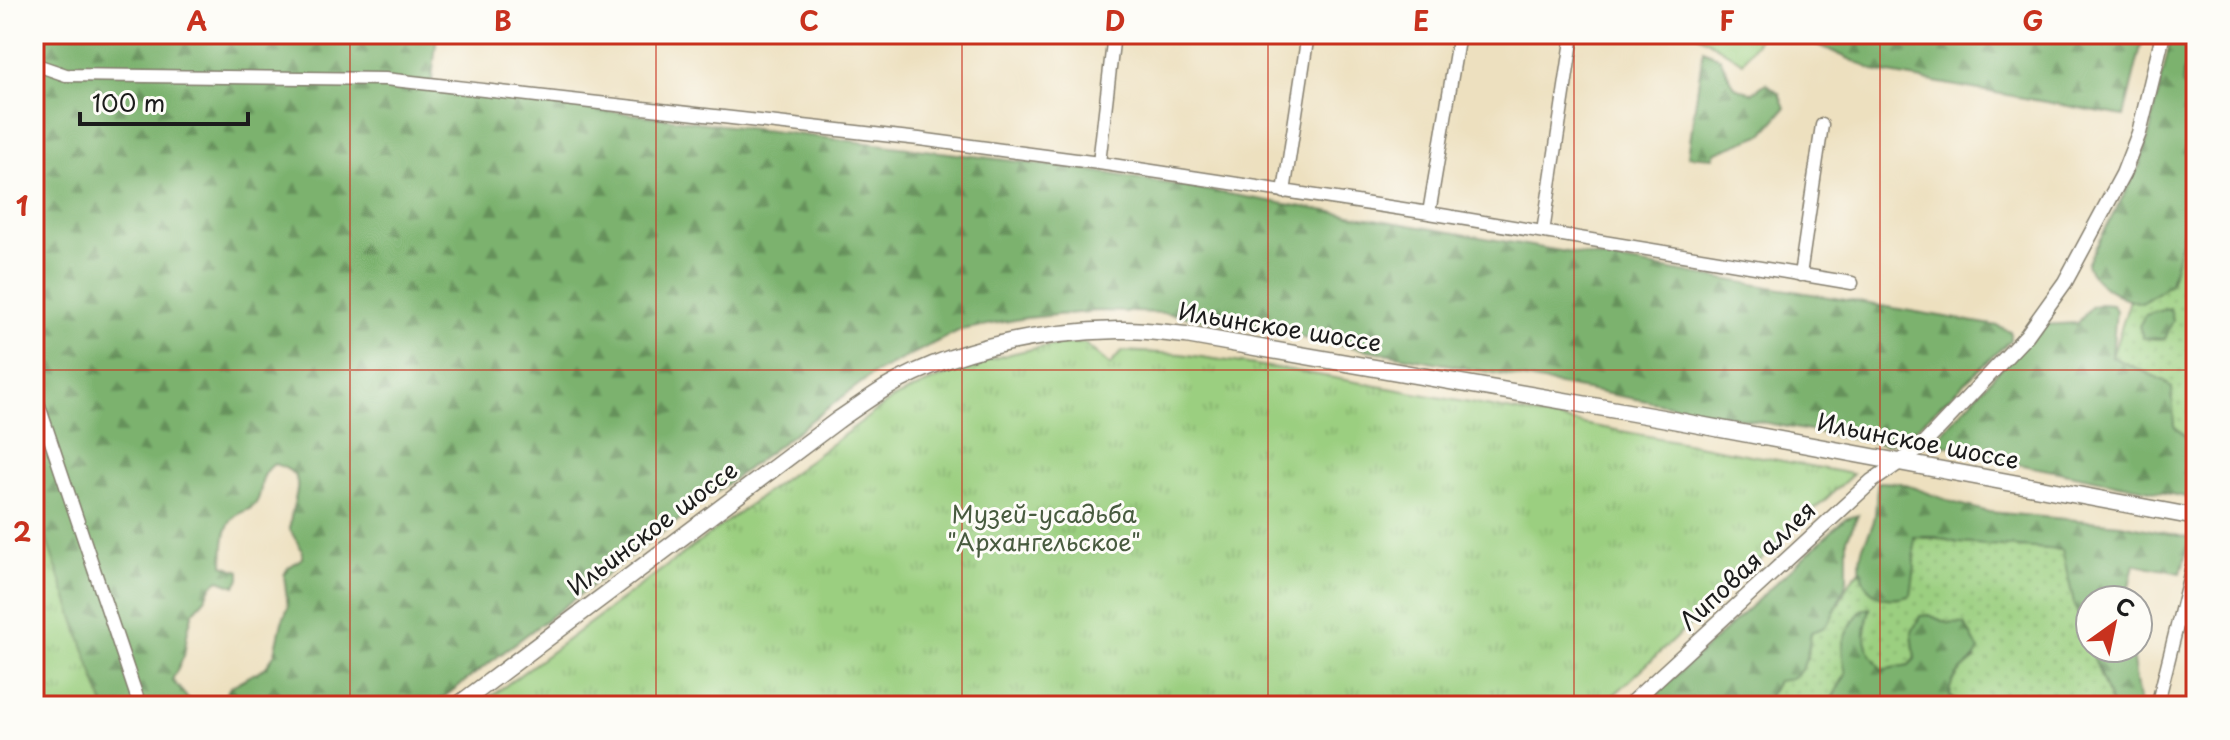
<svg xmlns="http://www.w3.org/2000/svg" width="2230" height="740" font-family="'Playpen Sans',sans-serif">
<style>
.grass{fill:url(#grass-dots);stroke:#5c764e;stroke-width:2}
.forest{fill:url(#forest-firs);stroke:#4c6745;stroke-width:2}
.park{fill:url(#park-tufts);stroke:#5c764e;stroke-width:2}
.pitch{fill:#9bcf80;stroke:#5c764e;stroke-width:2}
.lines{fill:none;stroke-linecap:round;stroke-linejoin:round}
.minor-casing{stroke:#847e6e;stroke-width:15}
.tertiary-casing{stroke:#847e6e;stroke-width:17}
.secondary-casing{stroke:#847e6e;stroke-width:19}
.minor{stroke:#fff;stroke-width:12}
.tertiary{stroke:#fff;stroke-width:14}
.secondary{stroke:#fff;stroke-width:16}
.grid{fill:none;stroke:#c8321e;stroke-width:2;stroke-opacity:0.55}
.labels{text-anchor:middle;stroke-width:6;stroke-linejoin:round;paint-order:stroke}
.street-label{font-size:24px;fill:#1c1c1c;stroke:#fdfcf7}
.park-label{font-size:24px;fill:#485b3f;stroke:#fdfcf7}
.neatline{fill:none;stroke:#c8321e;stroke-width:3}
.grid-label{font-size:26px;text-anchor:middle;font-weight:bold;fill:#c8321e}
</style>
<defs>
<pattern id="grass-dots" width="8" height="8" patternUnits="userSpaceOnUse" patternTransform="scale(2)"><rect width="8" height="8" fill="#9bcf80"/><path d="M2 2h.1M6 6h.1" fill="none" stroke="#85b16e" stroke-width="1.8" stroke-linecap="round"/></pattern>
<pattern id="forest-firs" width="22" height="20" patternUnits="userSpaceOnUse" patternTransform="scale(2)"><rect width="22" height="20" fill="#7cb26e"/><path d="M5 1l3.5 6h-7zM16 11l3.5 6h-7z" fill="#65905a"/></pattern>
<pattern id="park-tufts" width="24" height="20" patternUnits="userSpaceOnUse" patternTransform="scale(2)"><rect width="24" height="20" fill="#9bcf80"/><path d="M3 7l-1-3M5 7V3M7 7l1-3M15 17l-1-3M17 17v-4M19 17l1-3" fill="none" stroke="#85b16e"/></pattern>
</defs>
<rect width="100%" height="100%" fill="#fdfcf7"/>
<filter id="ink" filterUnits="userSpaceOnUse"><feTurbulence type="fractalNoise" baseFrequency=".0125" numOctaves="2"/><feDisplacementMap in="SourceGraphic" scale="16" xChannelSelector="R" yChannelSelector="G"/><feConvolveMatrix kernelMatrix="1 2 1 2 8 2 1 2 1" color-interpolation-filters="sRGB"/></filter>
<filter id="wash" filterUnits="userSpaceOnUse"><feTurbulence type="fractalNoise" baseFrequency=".006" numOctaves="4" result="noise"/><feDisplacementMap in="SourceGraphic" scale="32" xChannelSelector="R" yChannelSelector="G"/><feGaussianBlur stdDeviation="1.8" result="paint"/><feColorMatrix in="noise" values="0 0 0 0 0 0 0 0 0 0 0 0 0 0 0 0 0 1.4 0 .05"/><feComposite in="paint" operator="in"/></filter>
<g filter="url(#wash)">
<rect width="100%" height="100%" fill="#ede0bf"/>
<path class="grass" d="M2190,34h6v75l-14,-26z
M2196,182v264l-22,-20 -2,-38 -60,-31 18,-57 12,3 28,-19z
M1914,537l149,13 11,53 38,103h-150l-12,-11c2,-18 12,-27 26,-36l-29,-36 -18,-8 -17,17 3,26 -6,7 -27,5c-20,-26 -21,-29 -12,-61l-9,1c-18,27 -23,31 -15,63l-13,24 -1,9 -67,-2 12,-23 30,-22 4,-27c30,-11 26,-41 49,-62l8,17 47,-21z"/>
<path class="forest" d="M34,34h403l-6,55 663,82 904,155 12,5v9l-100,94 -24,11 -719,-132 -69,-2 -72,7 -66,12 -87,44 -441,332h-212l10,-19 36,-20 9,-14 7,-31 6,-15 -4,-32 4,-7 14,-10v-8l-12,-20c-2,-29 26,-55 -16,-66 -18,14 -9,25 -18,39 -4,7 -10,7 -16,10 -18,9 -16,35 -17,52l17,6v8l-5,7 -16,-6 -7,5 -7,14 -12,13 -5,17 -4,27 -12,24 17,20 12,6h-167z
M1794,34h350l-20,82 -246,-44z
M2172,34h18l-8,49 14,26v73l-26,102 -29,19c-20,-5 -48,-18 -54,-40l53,-98 11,-38z
M1703,50l16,7 16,30 17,6 14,-10 13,10 6,15 -22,26 -49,19 -1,5 -25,-2z
M2100,304l12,1 4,5 -4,47 53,24 7,7 2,38 22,20v53l-189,-37 -27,-11 -44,-7 6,-11 98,-108 38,-2 13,-16z
M2170,308l3,12 -8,19 -22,-1 -4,-12 6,-11z
M1878,482l23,1 54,20 34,9 132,12 69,14 -9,35 -47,-9 -8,36h-36v47l-16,-44 -12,-53 -105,-7 -21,-6h-22l1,29 -4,29c-34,13 -58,-11 -49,-46 3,-10 10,-19 12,-29 3,-13 1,-25 4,-38z
M1858,515l-11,24v42l-16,38 -8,9 -12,4c-4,25 -4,47 -34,49l-12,23 3,2h-125l202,-187z
M1870,608c-8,32 -8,36 12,62l27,-5 6,-6 -3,-27 8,-16 9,-1 18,8 18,1 14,26c-7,19 -27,17 -29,45l12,11h-130l1,-9 13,-23c-8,-33 -3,-37 15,-64z
M2090,648h41l9,58h-28z"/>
<path class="park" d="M1084,343l26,22 12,-14 59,3 121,18 551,102 -251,232h-1124l414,-307c59,-28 125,-54 192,-56z
M34,503l70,203h-70z"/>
<path class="pitch" d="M1697,34h55l7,4 -16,24z"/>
</g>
<g filter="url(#ink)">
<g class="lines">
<g class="minor-casing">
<path id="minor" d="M34,64l32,11 319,4 534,60 180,24 330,50 423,70
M1099,163l15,-129
M1284,192l24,-158
M1429,213l30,-179
M1543,232l30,-198
M1800,275l22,-150
M34,391l106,315
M2157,706l39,-156"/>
</g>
<g class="tertiary-casing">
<path id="tertiary" d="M1628,706l244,-225 48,-33 107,-113 38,-53 58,-108 16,-41 24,-99"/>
</g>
<g class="secondary-casing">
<path id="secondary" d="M457,706l381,-286c15,-10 30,-21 46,-31 70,-41 154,-57 235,-59 22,-1 45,3 67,5l476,83 534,99"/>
</g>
<use href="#minor" class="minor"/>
<use href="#tertiary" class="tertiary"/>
<use href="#secondary" class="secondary"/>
</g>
</g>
<path class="grid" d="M350,34v672M656,34v672M962,34v672M1268,34v672M1574,34v672M1880,34v672M34,370h2162"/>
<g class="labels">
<g class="street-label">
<text transform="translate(1280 328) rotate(9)" y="8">Ильинское шоссе</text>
<text transform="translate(1918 442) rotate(11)" y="8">Ильинское шоссе</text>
<text transform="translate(653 529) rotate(-37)" y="8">Ильинское шоссе</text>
<text transform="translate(1748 566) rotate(-43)" y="8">Липовая аллея</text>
</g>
<g class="park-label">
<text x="1044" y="523">Музей-усадьба<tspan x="1044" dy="28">"Архангельское"</tspan></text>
</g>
</g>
<rect width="2230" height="740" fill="none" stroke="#fdfcf7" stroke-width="88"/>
<g transform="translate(2114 624) rotate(33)"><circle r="38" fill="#fdfcf7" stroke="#a3a29f" stroke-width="2"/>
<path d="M0-6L14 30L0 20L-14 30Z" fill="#c8321e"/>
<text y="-12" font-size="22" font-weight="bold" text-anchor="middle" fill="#1c1c1c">С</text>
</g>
<path d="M80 112v12h168v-12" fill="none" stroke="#1c1c1c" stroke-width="4"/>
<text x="92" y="112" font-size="24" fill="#1c1c1c" stroke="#fdfcf7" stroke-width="6" paint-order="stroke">100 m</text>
<rect x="44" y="44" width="2142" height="652" class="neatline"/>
<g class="grid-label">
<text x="197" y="31">A</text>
<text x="503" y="31">B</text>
<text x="809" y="31">C</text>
<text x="1115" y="31">D</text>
<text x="1421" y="31">E</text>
<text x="1727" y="31">F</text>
<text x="2033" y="31">G</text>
<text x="22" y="216">1</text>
<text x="22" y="542">2</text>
</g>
</svg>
